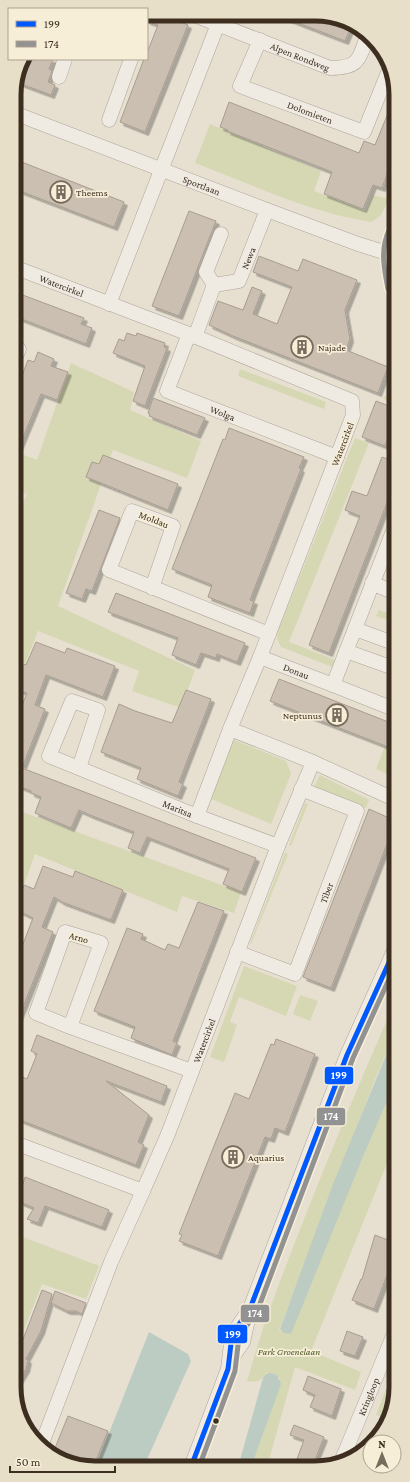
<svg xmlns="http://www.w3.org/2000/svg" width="410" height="1482" font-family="'Crimson Pro',serif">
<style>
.green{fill:#d6d7b3}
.water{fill:#bcccc2}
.building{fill:#cbbfb2;stroke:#a89c90;filter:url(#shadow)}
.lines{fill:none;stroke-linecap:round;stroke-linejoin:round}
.minor-casing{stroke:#ada599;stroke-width:15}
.minor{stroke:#efebe3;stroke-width:14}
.bus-1-casing{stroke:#f7eed8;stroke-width:8}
.bus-2-casing{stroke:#f7eed8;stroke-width:8}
.bus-1{stroke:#0059ff;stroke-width:5}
.bus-2{stroke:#929293;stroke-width:5}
.bus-dot{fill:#3d2e20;stroke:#f7eed8;stroke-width:1.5}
.labels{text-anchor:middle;stroke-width:3.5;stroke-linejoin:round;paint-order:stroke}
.street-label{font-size:10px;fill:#3d2e20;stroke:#f7eed8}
.poi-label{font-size:10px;fill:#3d2e20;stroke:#f7eed8;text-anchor:start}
.park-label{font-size:10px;font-style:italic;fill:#4d5a26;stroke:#f7eed8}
.rim{fill:none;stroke:#3d2e20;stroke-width:5}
.line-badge{stroke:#f7eed8;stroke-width:1.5}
.badge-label{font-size:11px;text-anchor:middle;font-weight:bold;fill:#fff}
</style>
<defs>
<filter id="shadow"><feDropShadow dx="3.5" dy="3.5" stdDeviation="0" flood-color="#0004"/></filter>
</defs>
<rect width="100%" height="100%" fill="#e7e0d1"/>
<path class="green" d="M210,124l111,47 -7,20 52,20 7,-16 16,4 -8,16 -9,7c-61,-9 -119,-37 -177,-59z
M71,363l63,29 -4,18 71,31 -14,37 -74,-28 -55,156 137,64 -14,38 -49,-17 7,-20 -101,-40 -24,62v-170l13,-29 -13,-4v-39l23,9z
M240,369l86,33 -2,7 -86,-33z
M395,387v19l-12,-8z
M355,438l14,5 -80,199 49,19 -3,7 -54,-21 -4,-8 1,-8z
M379,610l17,6v7l-20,-7z
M232,739l54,22 5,13 -20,50 -62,-26z
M385,746l11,4v28l-20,-9z
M320,775l49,25 -3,8 -52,-21z
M305,803l3,1 -17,42 -2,-1z
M14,809l227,83 -7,21 -52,-17 -5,16 -142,-58 -20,56z
M285,853l3,1 -37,90 -1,-1z
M244,966l53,20 -11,30 -47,-19 -9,25 7,3 -13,37 -14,-5z
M300,995l18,6 -8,20 -17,-7z
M396,999v32l-20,46 -97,253 11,4 37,-93 69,-183v83l-85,210 50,21 -6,18 -60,-23 -28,100h-19l32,-89 -15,-6 1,2c-5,7 -11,9 -19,7 8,-26 15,-53 25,-78 38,-103 80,-203 124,-304z
M15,1234l84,32 -13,33 -44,-15 -27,68z
M386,1389l10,4 -11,25 -9,-3z"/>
<path class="water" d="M396,1031v31l-2,3 1,17 -33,77 -71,175 -7,-1 -4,-4 53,-145z
M149,1332l39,22 3,7 -46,103 1,3 -50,-1z
M270,1373l7,2 4,9 -30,83h-13l25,-89 3,-4z"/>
<path class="building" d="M147,14h14l27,11 -43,107 -25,-10 24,-63h3v-6l11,-28 -11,-4z
M281,15l45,1 25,11 -6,14 -65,-25z
M23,59h30l-4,10 3,2 -4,11 7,3 -4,10 -35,-13z
M395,96v57l-13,35 -9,-3 -10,24 -39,-15 8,-22 -105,-41 1,-1 -8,-3 9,-25 130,51 5,-12 11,4z
M14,159l110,43 -10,25 -94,-36 1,-2 -7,-2z
M189,211l27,10 -37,95 -27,-10z
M259,256l39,15 5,-12 54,21 -12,30 5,29 -4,11 42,17 -10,26 -145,-57 -24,-11 9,-24 25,9 9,-23 10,4 -9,23 24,10 15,-37 -39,-15z
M20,294l64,24 -3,6 11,4 -6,16 -72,-28v-18l4,1z
M127,333l9,3 1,-3 28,10 -1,4 3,1 -22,58 -12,-5 12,-35 -32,-13 6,-14 5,2z
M38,352l16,7 -3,7 17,6 -11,28 -16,-6 -27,65v-63l14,-36 6,2z
M153,398l52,20 -8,17 -48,-19 1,-2 -2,-1z
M376,401l13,5 -2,4 8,3v7l-10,26 -23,-9z
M229,428l75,29 -5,11 2,1 -51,131 4,1 -4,12 -42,-16 4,-12 -40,-16 51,-130 2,1z
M103,455l75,29 -10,26 -82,-33 6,-15 7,2z
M382,457l13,5v20l-66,171 -20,-8 51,-129 -15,-6 7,-19 15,5z
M99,510l21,8 -28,73 -6,-2 -4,10 -16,-6z
M116,593l129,50 -8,19 -20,-8 -1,4 -15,-5 -5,12 -24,-10 6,-17 -70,-26z
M36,642l29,11 2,-5 48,18 -12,31 -57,-22 -11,30 10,4 -23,59 234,90 -14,34 -19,-8 6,-15 -82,-32 -7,16 -12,-5 6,-16 -44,-17 -11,-5 -8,18 -36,-15 6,-16 -10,-4v-2l-15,-6 -2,1v-61l13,-32 -13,-4v-28l12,4z
M279,679l117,46v25l-126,-49z
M186,690l25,9 -32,83 4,2 -5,12 -41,-17 4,-11 -40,-16 18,-48 16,7 37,12z
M369,809l27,12 -65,167 -28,-11z
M43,866l30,11 2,-6 48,19 -12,30 -49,-18 -8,-5 -12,30 11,5 -38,95v-62l18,-47 -18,-9 9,-24 10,4z
M198,902l26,9 -51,130 4,2 -5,12 -41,-17 4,-11 -41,-16 33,-83 16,6 -2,5 24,11 3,-6 11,4z
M37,1035l130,51 -6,16 -55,-21 43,34 -11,27 6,3 -8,20 -121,-47v-44l12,5 10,-25 -6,-3z
M276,1039l39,15 -30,78 -10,-4 -4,11 -6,-2 -47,119 -39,-15 3,-6 -3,-1 56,-141 14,6 22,-55 3,1z
M25,1177l84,33 -7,17 -57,-21 -7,17 -11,-4 7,-11 -19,-8v-19l8,3z
M375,1235l18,7 -1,6 4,2v2l-22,57 -22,-9 9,-21h1z
M42,1290l10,4 -11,37 -15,28 2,1 -2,9 -11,18v-33l2,1z
M55,1291l31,12 -4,11 -6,-3h-9l-16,-8z
M347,1331l16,6 -8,19 -15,-5z
M308,1376l33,13 -9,27 -22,-9 5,-12 -12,-5z
M68,1416l40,15 -14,35h-15l-26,-13z
M294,1425l30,12 -11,28 -16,-6 7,-19 -14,-5z"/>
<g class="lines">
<g class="minor-casing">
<g id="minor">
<path id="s1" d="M194,15l136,53c28,0 29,-7 37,-32"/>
<path id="s2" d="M260,40l-20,46 124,46 25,-62"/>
<path d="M59,77l6,-18"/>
<path id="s3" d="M14,113l253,97 91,34 32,10"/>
<path d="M109,120l22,-61"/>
<path d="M395,233c-9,17 -4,36 0,54"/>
<path id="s4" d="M14,267l175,67 163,67 1,14 -93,242 -30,72 83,33 83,38"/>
<path id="s5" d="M214,285l25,-4 28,-71"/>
<path d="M109,304l109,-280"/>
<path id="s6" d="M189,334l-22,57 170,66"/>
<path d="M195,337l19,-52 -8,-13 15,-38"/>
<path d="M14,347l5,2 -5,12"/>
<path d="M372,583l23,10"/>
<path d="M152,588l21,-62 -41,-15 -23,59 160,64"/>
<path d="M355,629l41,15"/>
<path d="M346,651l50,18"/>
<path id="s7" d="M260,657l73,28 62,-159"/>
<path d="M333,685l63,25"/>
<path id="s8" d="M79,768l19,-58 -26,-9 -23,55 148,60 81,30"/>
<path d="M197,816l33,-87"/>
<path id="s9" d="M237,952l58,22 62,-163 -56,-22"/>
<path d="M70,1027l31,-84 -36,-11 -29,81 34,14 122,44"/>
<path id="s10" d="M15,1143l128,48 25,-57 110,-288 35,-84"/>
<path d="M230,1361l13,-19 8,-36 96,-251 49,-109"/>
<path d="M41,1446l70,-184 32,-71"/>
<path id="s11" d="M341,1462l55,-133"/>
<path d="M191,1467l37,-98 4,-34 15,-22"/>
</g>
</g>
<use href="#minor" class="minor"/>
<g class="bus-1-casing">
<path id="bus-1" d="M395,233c-8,18 -4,35 0,54
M191,1467l37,-98 4,-34 19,-29 96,-251 49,-108"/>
</g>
<g class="bus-2-casing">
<path id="bus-2" d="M388,289c-4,-21 -8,-39 1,-59
M199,1467l36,-96 4,-34 19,-28 95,-251 43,-94"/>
</g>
<use href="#bus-1" class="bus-1"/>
<use href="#bus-2" class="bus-2"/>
</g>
<defs>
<g id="building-ring" transform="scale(1.15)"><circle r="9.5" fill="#f7eed8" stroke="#786c5e" stroke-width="1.5"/><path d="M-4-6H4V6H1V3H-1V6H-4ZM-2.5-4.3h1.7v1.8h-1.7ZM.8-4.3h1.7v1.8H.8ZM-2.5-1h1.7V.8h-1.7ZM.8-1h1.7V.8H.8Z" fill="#786c5e"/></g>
</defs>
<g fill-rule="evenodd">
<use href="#building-ring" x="61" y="192"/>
<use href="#building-ring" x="302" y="347"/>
<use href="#building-ring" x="337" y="715"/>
<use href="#building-ring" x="233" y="1157"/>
</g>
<circle class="bus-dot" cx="216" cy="1421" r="3.5"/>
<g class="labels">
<g class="street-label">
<text dy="4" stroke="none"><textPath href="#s1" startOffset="114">Alpen Rondweg</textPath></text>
<text dy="4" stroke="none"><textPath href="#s2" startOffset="125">Dolomieten</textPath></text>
<text dy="4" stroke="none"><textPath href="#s3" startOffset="201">Sportlaan</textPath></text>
<text dy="4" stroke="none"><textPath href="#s5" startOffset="50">Newa</textPath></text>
<text dy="4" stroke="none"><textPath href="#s4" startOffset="51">Watercirkel</textPath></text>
<text dy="4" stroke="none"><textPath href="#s6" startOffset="121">Wolga</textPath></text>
<text transform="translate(342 444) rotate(-69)" y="4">Watercirkel</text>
<text transform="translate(154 519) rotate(21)" y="4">Moldau</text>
<text dy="4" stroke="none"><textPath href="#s7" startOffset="39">Donau</textPath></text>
<text dy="4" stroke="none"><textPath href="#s8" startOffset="287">Maritsa</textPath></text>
<text dy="4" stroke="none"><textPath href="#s9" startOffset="149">Tiber</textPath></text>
<text transform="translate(79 937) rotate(16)" y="4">Arno</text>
<text dy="4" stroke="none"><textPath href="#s10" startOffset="299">Watercirkel</textPath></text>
<text dy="4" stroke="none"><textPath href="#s11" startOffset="71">Kringloop</textPath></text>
</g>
<g class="poi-label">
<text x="76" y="196">Theems</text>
<text x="318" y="351">Najade</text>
<text x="322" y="719" text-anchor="end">Neptunus</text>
<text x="248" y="1161">Aquarius</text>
</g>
<g class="park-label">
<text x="289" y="1355">Park Groenelaan</text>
</g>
</g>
<path d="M0 0H410V1482H0ZM95 21H315A74 74 0 0 1 389 95V1387A74 74 0 0 1 315 1461H95A74 74 0 0 1 21 1387V95A74 74 0 0 1 95 21Z" fill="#e8dfc9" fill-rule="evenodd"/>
<path class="rim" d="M95 21H315A74 74 0 0 1 389 95V1387A74 74 0 0 1 315 1461H95A74 74 0 0 1 21 1387V95A74 74 0 0 1 95 21Z"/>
<g class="line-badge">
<rect x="324" y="1066" width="30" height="19" rx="4" fill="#0059ff"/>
<rect x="316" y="1107" width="30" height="19" rx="4" fill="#929293"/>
<rect x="240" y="1304" width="30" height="19" rx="4" fill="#929293"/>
<rect x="217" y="1324" width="31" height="20" rx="4" fill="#0059ff"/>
</g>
<g class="badge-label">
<text x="339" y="1079">199</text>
<text x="331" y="1120">174</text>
<text x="255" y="1317">174</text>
<text x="233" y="1338">199</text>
</g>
<rect x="8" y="8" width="140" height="52" fill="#f7eed8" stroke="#ada18e"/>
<rect x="16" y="21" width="20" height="6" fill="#0059ff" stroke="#ada18e"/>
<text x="44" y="28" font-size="12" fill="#3d2e20">199</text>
<rect x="16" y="41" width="20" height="6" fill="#929293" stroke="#ada18e"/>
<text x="44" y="48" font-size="12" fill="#3d2e20">174</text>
<g transform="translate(382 1454)"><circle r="19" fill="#f7eed8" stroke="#ada18e"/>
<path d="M0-3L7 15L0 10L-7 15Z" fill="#786c5e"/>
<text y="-6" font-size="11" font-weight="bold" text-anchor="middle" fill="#3d2e20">N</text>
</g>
<path d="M10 1466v6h105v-6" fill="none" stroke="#3d2e20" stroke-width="2"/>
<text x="16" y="1466" font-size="12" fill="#3d2e20" stroke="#f7eed8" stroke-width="3" paint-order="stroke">50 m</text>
</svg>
